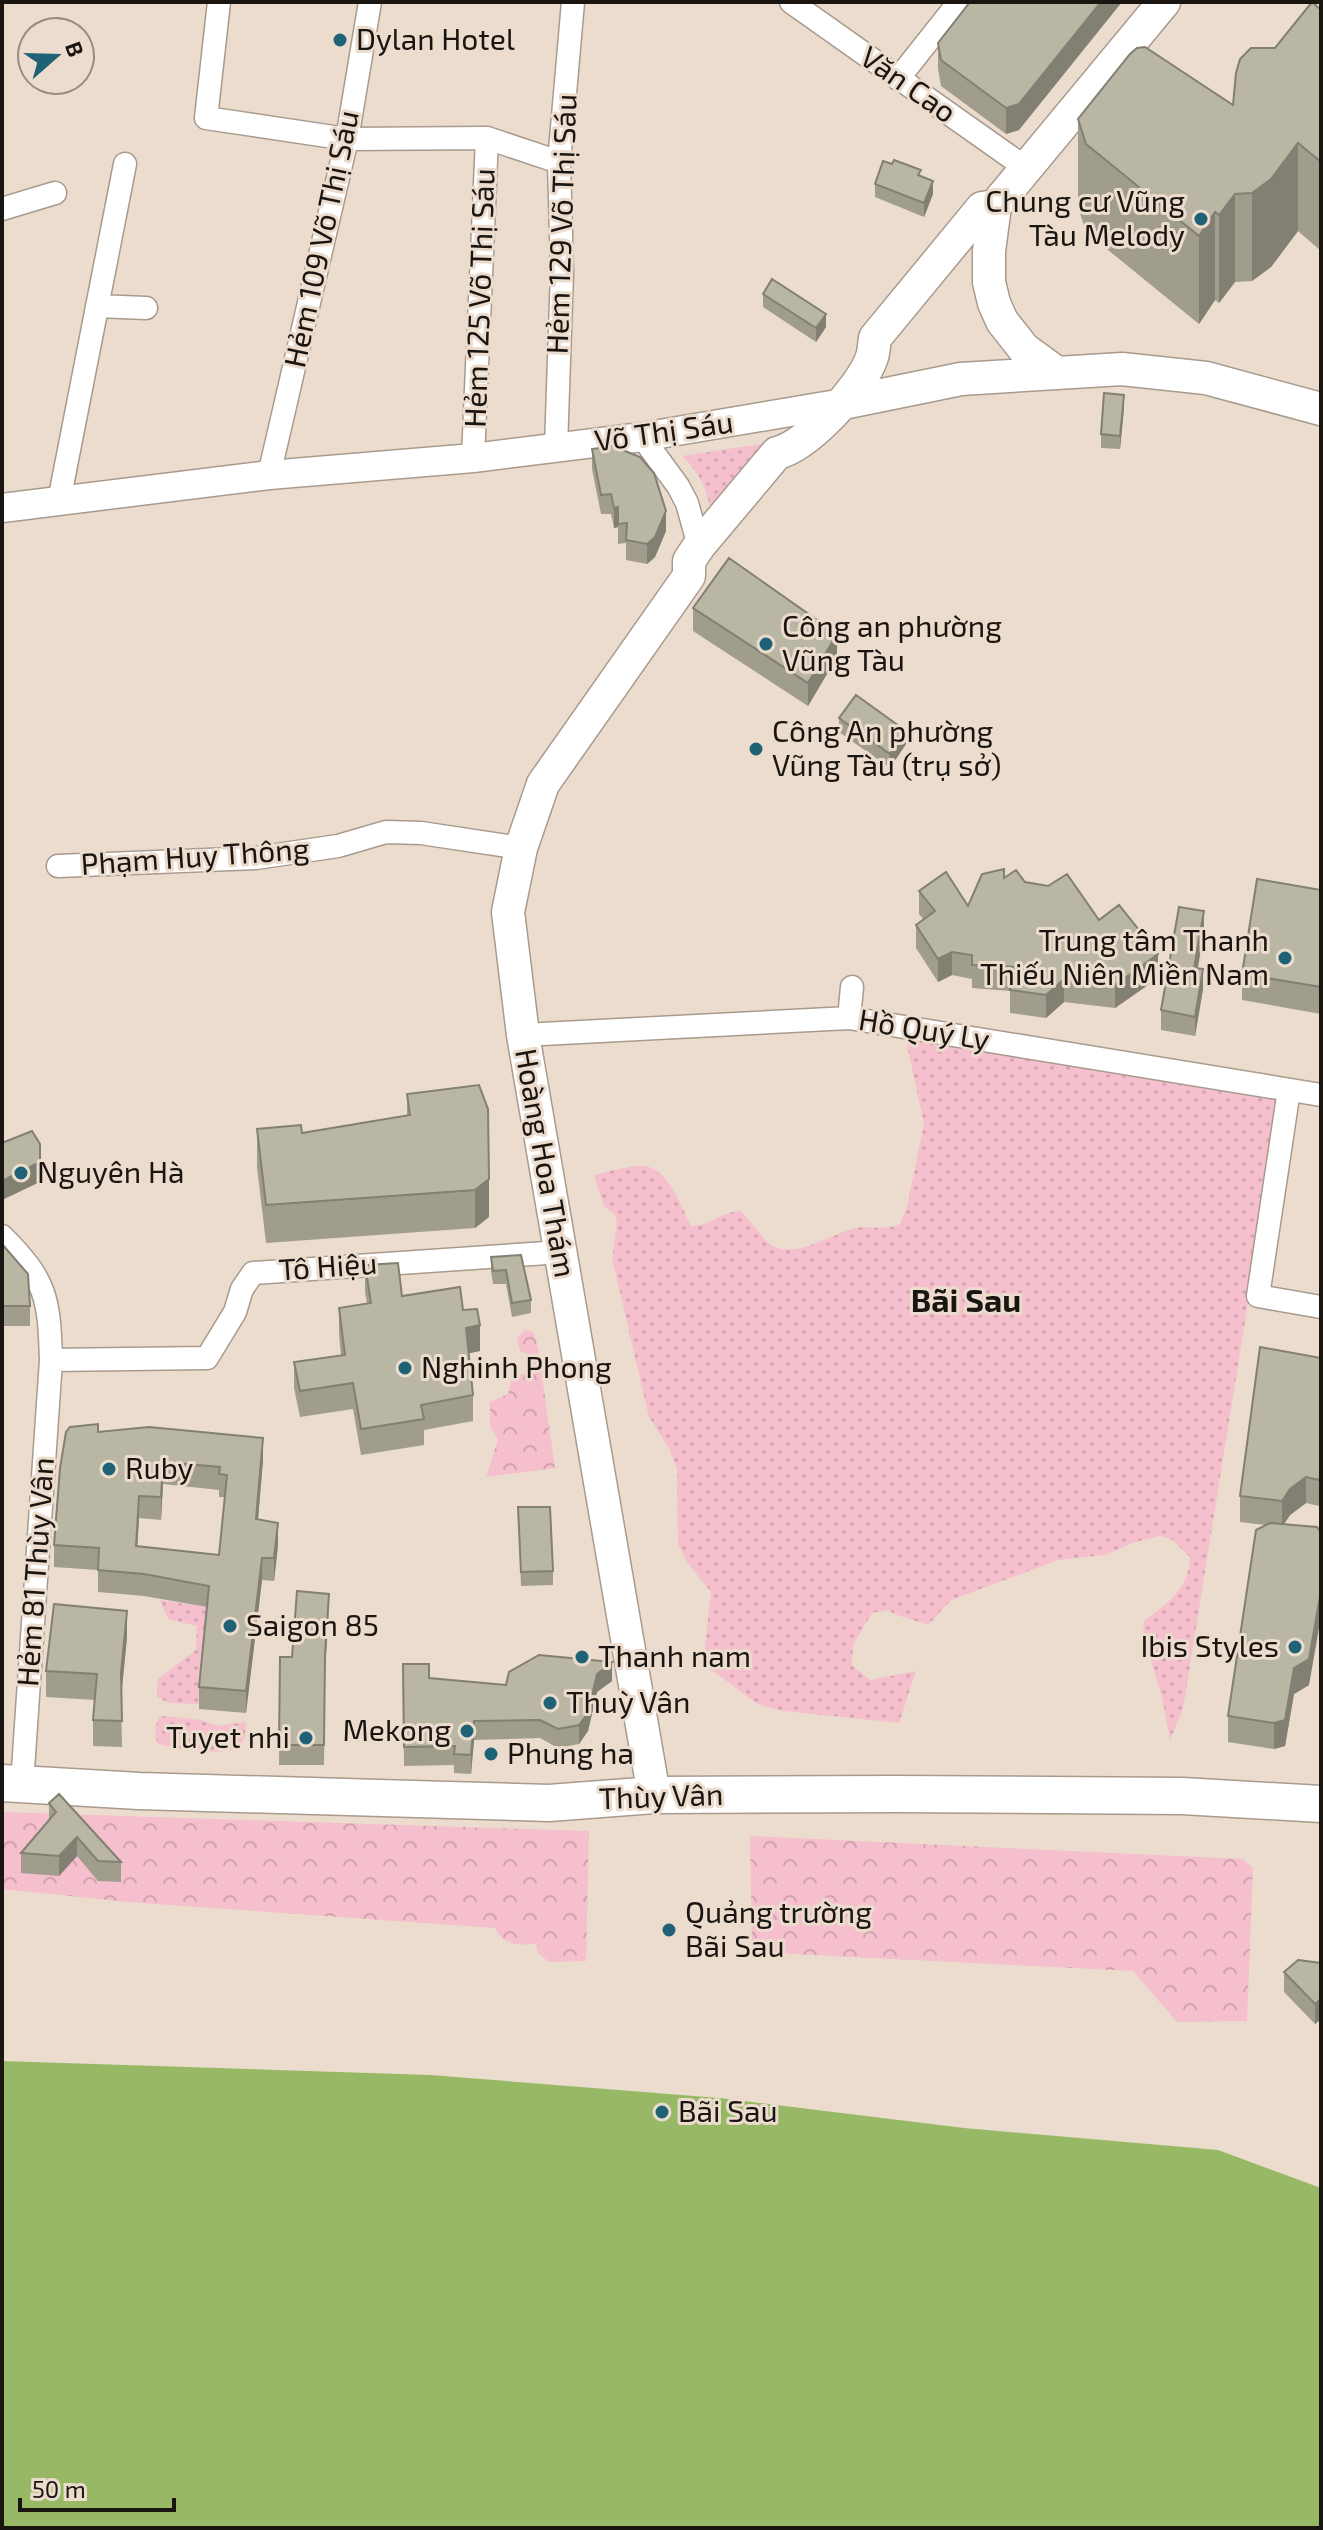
<svg xmlns="http://www.w3.org/2000/svg" width="1323" height="2530" font-family="'Exo 2',sans-serif">
<style>
.grass{fill:url(#grass-dots)}
.forest{fill:url(#forest-crowns)}
.water{fill:#97b966}
.lines{fill:none;stroke-linecap:round;stroke-linejoin:round}
.minor-casing{stroke:#a89a8d;stroke-width:25}
.tertiary-casing{stroke:#a89a8d;stroke-width:31}
.secondary-casing{stroke:#a89a8d;stroke-width:35}
.primary-casing{stroke:#a89a8d;stroke-width:39}
.minor{stroke:#fff;stroke-width:22}
.tertiary{stroke:#fff;stroke-width:28}
.secondary{stroke:#fff;stroke-width:32}
.primary{stroke:#fff;stroke-width:36}
.wall{fill:#a09d8d;fill-rule:evenodd}
.shaded-wall{fill:#827f73}
.building{fill:#bab6a4;stroke:#827f73;stroke-width:2;fill-rule:evenodd}
.poi-dot{fill:#1f6175;stroke:#ebdcce;stroke-width:3}
.labels{text-anchor:middle;stroke-width:6;stroke-linejoin:round;paint-order:stroke}
.poi-label{font-size:30px;fill:#1a1510;stroke:#ebdcce;text-anchor:start}
.street-label{font-size:30px;fill:#1a1510;stroke:#ebdcce}
.neighbourhood-label{font-size:32px;font-weight:bold;fill:#1a1510;stroke:#ebdcce}
</style>
<defs>
<pattern id="grass-dots" width="8" height="8" patternUnits="userSpaceOnUse" patternTransform="scale(2)"><rect width="8" height="8" fill="#f5bfcd"/><path d="M2 2h.1M6 6h.1" fill="none" stroke="#d1a3af" stroke-width="1.8" stroke-linecap="round"/></pattern>
<pattern id="forest-crowns" width="20" height="18" patternUnits="userSpaceOnUse" patternTransform="scale(2)"><rect width="20" height="18" fill="#f5bfcd"/><path d="M2 6a3 3 0 1 1 6 0M12 15a3 3 0 1 1 6 0" fill="none" stroke="#d1a3af"/></pattern>
</defs>
<rect width="100%" height="100%" fill="#ebdcce"/>
<path class="grass" d="M786,440l-72,88c-5,-28 -9,-52 -32,-72z
M905,1035l376,61 -98,613 -13,31 -8,-43 -19,-61 1,-15c24,-18 45,-32 46,-64l-17,-17 -13,-4 -25,6 -30,13 -47,5 -107,40 -23,25 -34,-11 -6,-4 -16,3 -19,32 -1,20 18,15 46,-9 -17,52 -115,-12 -25,-6 -50,-37 -5,-12 7,-64 -24,-30 -9,-18 -1,-75 -8,-21 -20,-31 -37,-159 5,-35 -2,-8 -11,-9 -10,-31c14,-3 30,-8 44,-9 29,-3 42,39 53,60 21,0 30,-15 50,-15 10,10 18,24 29,33 21,17 60,-9 82,-15 17,-5 32,3 48,-5l7,-17 17,-83z
M160,1600l65,10 -26,94 -30,-1 -12,-6 1,-18 38,-29 1,-24 -29,-7z
M164,1716l38,4 15,6 29,-4c-1,9 0,18 -7,24 -15,12 -63,2 -81,-2 -4,-9 -3,-17 1,-27z"/>
<path class="forest" d="M525,1330l8,2 5,16 17,120 -69,9 12,-37 -8,-14v-24l18,-8 4,-18 19,-3 -3,-19 -8,-3 -3,-13z
M2,1812l587,19 -3,130 -37,1 -11,-9 -2,-9c-18,1 -32,2 -41,-16l-368,-26 -125,-13z
M750,1836l493,23 10,9 -6,153 -70,1 -44,-51 -381,-19z"/>
<path class="water" d="M2,2061l428,14 289,23 245,30 254,22 103,38v340h-1319z"/>
<g class="lines">
<g class="minor-casing">
<path id="minor" d="M219,2l-13,116 141,21 140,-1 72,24
M791,2l235,166
M898,79l61,-77
M2,209l53,-16
M97,306l49,2
M642,437l36,49 9,17 12,43
M556,447l6,-175 -3,-110 14,-160
M473,458l14,-320
M269,475l78,-336 23,-137
M59,501l66,-337
M58,866l198,-8 82,-12 48,-14 35,1 100,15
M849,1018l3,-31
M523,1035l326,-17 472,77
M1289,1090l-31,206 63,11
M2,1236c45,45 47,62 49,124l-29,424
M51,1360l156,-2 28,-46 7,-23 11,-16 308,-21"/>
</g>
<g class="tertiary-casing">
<path id="tertiary" d="M2,508l267,-33 204,-17 169,-21 201,-34"/>
</g>
<g class="secondary-casing">
<path id="secondary" d="M1057,373l-33,-24 -22,-28 -8,-18 -5,-21v-31l6,-45 169,-204
M843,403l118,-24 161,-10 84,9 115,31
M654,1795l-131,-760 -15,-123 13,-64 22,-64 146,-208v-15l10,-15 78,-93c30,-7 85,-65 95,-96 2,-6 2,-13 3,-19l107,-130 13,-2"/>
</g>
<g class="primary-casing">
<path id="primary" d="M2,1783l137,8 410,12 105,-8 241,-1 287,2 139,8"/>
</g>
<use href="#minor" class="minor"/>
<use href="#tertiary" class="tertiary"/>
<use href="#secondary" class="secondary"/>
<use href="#primary" class="primary"/>
</g>
<path class="wall" d="M970,2l49,128 -13,4 -65,-48 -3,-17v-26z
M1321,10v241l-23,-20 -27,36 -19,14 -17,1 -16,21 -4,-3 -16,24 -113,-92 -8,-25v-88l155,-14 42,-57z
M921,176l12,18 -9,23 -49,-20v-13z
M763,294l63,33 -10,15 -53,-35z
M1124,408l-4,41 -19,-1v-14z
M592,449l74,82 -11,26 -8,7 -21,-4v-17l-8,1v-17l-4,1 -3,-14h-10l-9,-45z
M693,608l144,49 -29,49 -115,-75z
M839,718l67,26 -16,24 -51,-36z
M1004,878l21,4 74,38 59,58 -43,30 -51,-6 -18,16 -36,-5v-22l-38,-3v-9l-20,-4 -14,7 -22,-34v-23l7,-6 -4,-5v-23l49,15z
M1321,890v124l-79,-14v-26z
M1204,931l-6,37 5,21 -8,47 -34,-6v-20z
M479,1085l10,132 -14,11 -209,15 -9,-76v-38l45,4 105,-17v-22z
M2,1244l28,62v20h-28z
M521,1255l10,45v13l-19,4 -6,-33h-13l-2,-13v-14z
M365,1265l37,31 61,14 17,41 -11,2 4,42v26l-49,9v15l-63,10 -8,-46 -53,8 -6,-29v-26l47,-6 -2,-22v-26l28,-5 -2,-11z
M1321,1358l-2,148 -13,-3 -16,12 -6,9 25,161 -15,9 -9,52 -11,3 -46,-7v-26l37,-191 -25,-3v-26z
M98,1432l165,28 -5,60 20,25 -4,36 -12,-1 -16,133 -47,-4v-22l8,-80 -63,-11 -46,-4v-22l-44,-3v-22zM163,1484l56,6v7h6l-6,58 -82,-9 2,-28 22,2z
M518,1507l35,64v14l-32,1z
M329,1613l-4,60 -1,92h-45l1,-108h12z
M127,1637l-6,58 1,52 -29,-1v-26l2,-20 -49,-3v-26z
M403,1664l26,14 77,7 106,-4 -15,11 -9,39 -9,13 -21,4 -18,-10 -66,2 -3,34 -17,-1v-8l-50,1z
M49,1803l72,59v20l-23,-1 -21,-25 -18,20 -38,-3v-20l28,-32z
M1321,1963v56l-6,5 -31,-32v-20z"/>
<path class="shaded-wall" d="M1101,2h21l-103,128 -13,4v-26z
M1298,143v88l-27,36 -19,14v-88z
M933,181v13l-9,23v-14z
M1235,194v88l-16,21v-88z
M1215,212v88l-16,24v-88z
M826,314v13l-10,15v-14z
M1124,395v13l-4,41v-13z
M618,507v20l-4,1v-20z
M666,511v20l-11,26 -8,7v-20z
M837,634v23l-29,49v-23z
M906,731v13l-16,24v-14z
M1204,911v20l-10,57v-20z
M952,952v23l-14,7v-23z
M1158,954v24l-43,30v-23z
M1203,969v20l-8,47v-19z
M1064,979v23l-18,16v-23z
M40,1144v38l-38,18v-19z
M489,1179v38l-14,11v-38z
M480,1325v26l-14,3v-26z
M263,1438v22l-7,82v-23z
M163,1462v22l-2,36v-23z
M1321,1474v26l-2,6v-26z
M1306,1477v26l-16,12 -8,12v-26l8,-12z
M139,1496v22l-3,50v-22z
M278,1523v22l-4,36v-23z
M262,1558v22l-16,133v-22z
M1321,1591v26l-12,68 -15,9 -9,52 -11,3v-26z
M329,1594l-4,79 -1,92 1,-111z
M127,1611v26l-6,62v-26z
M612,1662v19l-15,11 -9,39 -9,13v-19l18,-51z
M474,1721v19l-3,34v-19z
M77,1837v19l-18,20v-20z
M1321,1999v20l-6,5v-20z"/>
<path class="building" d="M970,2h131l-82,102 -13,4 -65,-48 -3,-17z
M1312,2l9,8v152l-23,-19 -27,36 -19,14 -17,1 -16,21 -4,-3 -16,24 -113,-92 -8,-25 52,-65 7,-6 8,-1 88,58 3,-32 4,-14 11,-11h24z
M894,160l27,10 -3,5 15,6 -9,22 -49,-19 8,-23 9,3z
M772,279l54,35 -10,14 -53,-34z
M1104,393l20,2 -4,41 -19,-2z
M613,446l27,11 14,16 12,38 -11,26 -8,7 -21,-4 1,-17 -9,1v-17l-4,1 -3,-14 -10,1 -9,-46z
M729,558l108,76 -29,49 -115,-75z
M856,695l50,36 -16,23 -51,-36z
M1004,869v9l12,-8 9,12 23,4 19,-12 32,46 20,-15 39,49 -43,31 -51,-6 -18,16 -36,-5 4,-23 -42,-2v-10l-20,-3 -14,7 -22,-34 19,-14 -16,-20 27,-19 22,34 14,-32z
M1257,879l64,11v97l-79,-13z
M1179,907l25,4 -10,57 9,1 -8,48 -34,-7z
M479,1085l9,24 1,70 -14,11 -209,15 -9,-76 44,-4 1,8 108,-18 -3,-21z
M32,1131l8,13v18l-38,19v-38z
M2,1244l26,30 2,32h-28z
M521,1255l10,45 -19,3 -6,-33 -13,1 -2,-14z
M398,1263l4,33 58,-9 3,23 14,-1 3,16 -14,3 7,67 -52,10 3,14 -63,10 -8,-46 -53,8 -6,-29 51,-7 -6,-47 32,-5 -6,-38z
M1260,1347l61,11v116l-2,6 -13,-3 -16,12 -8,12 -42,-5z
M98,1424v8l51,-5 114,11 -7,81 22,4 -4,35h-12l-16,133 -47,-4 10,-101 -65,-12 -46,-4 1,-22 -45,-3 6,-77 6,-36 4,-5zM163,1462l57,5 -1,7 8,1 -8,80 -83,-9 3,-50 22,1z
M518,1507h32l3,64 -32,1z
M1270,1523l47,4 4,5v59l-12,68 -15,9 -9,52 -11,3 -46,-7 28,-186z
M297,1591l32,3 -4,60 -1,91h-45l1,-88h12z
M54,1604l73,7 -6,62 1,48 -29,-1 4,-46 -51,-3z
M539,1655l73,7 -15,12 -9,39 -9,12 -21,4 -18,-9 -66,1 -3,34 -17,-1 1,-8 -51,1 -1,-83h26v14l77,7 3,-13z
M59,1794l62,68 -23,-1 -21,-24 -18,19 -38,-3 35,-41 -7,-9z
M1298,1960l23,3v36l-6,5 -31,-32z"/>
<g class="poi-dot">
<circle cx="340" cy="40" r="8"/>
<circle cx="1201" cy="219" r="8"/>
<circle cx="766" cy="644" r="8"/>
<circle cx="756" cy="749" r="8"/>
<circle cx="1285" cy="958" r="8"/>
<circle cx="21" cy="1173" r="8"/>
<circle cx="405" cy="1368" r="8"/>
<circle cx="109" cy="1469" r="8"/>
<circle cx="230" cy="1626" r="8"/>
<circle cx="1295" cy="1647" r="8"/>
<circle cx="582" cy="1657" r="8"/>
<circle cx="550" cy="1703" r="8"/>
<circle cx="467" cy="1731" r="8"/>
<circle cx="306" cy="1738" r="8"/>
<circle cx="491" cy="1754" r="8"/>
<circle cx="669" cy="1930" r="8"/>
<circle cx="662" cy="2112" r="8"/>
</g>
<g class="labels">
<g class="poi-label">
<text x="356" y="50">Dylan Hotel</text>
<text x="1185" y="212" text-anchor="end">Chung cư Vũng<tspan x="1185" dy="34">Tàu Melody</tspan></text>
<text x="782" y="637">Công an phường<tspan x="782" dy="34">Vũng Tàu</tspan></text>
<text x="772" y="742">Công An phường<tspan x="772" dy="34">Vũng Tàu (trụ sở)</tspan></text>
<text x="1269" y="951" text-anchor="end">Trung tâm Thanh<tspan x="1269" dy="34">Thiếu Niên Miền Nam</tspan></text>
<text x="37" y="1183">Nguyên Hà</text>
<text x="421" y="1378">Nghinh Phong</text>
<text x="125" y="1479">Ruby</text>
<text x="246" y="1636">Saigon 85</text>
<text x="1279" y="1657" text-anchor="end">Ibis Styles</text>
<text x="598" y="1667">Thanh nam</text>
<text x="566" y="1713">Thuỳ Vân</text>
<text x="451" y="1741" text-anchor="end">Mekong</text>
<text x="290" y="1748" text-anchor="end">Tuyet nhi</text>
<text x="507" y="1764">Phung ha</text>
<text x="685" y="1923">Quảng trường<tspan x="685" dy="34">Bãi Sau</tspan></text>
<text x="678" y="2122">Bãi Sau</text>
</g>
<g class="street-label">
<text transform="translate(908 85) rotate(35)" y="10">Văn Cao</text>
<text transform="translate(562 224) rotate(-88)" y="10">Hẻm 129 Võ Thị Sáu</text>
<text transform="translate(322 239) rotate(-78)" y="10">Hẻm 109 Võ Thị Sáu</text>
<text transform="translate(480 298) rotate(-88)" y="10">Hẻm 125 Võ Thị Sáu</text>
<text transform="translate(664 432) rotate(-8)" y="10">Võ Thị Sáu</text>
<text transform="translate(195 857) rotate(-4)" y="10">Phạm Huy Thông</text>
<text transform="translate(924 1030) rotate(9)" y="10">Hồ Quý Ly</text>
<text transform="translate(545 1163) rotate(80)" y="10">Hoàng Hoa Thám</text>
<text transform="translate(328 1267) rotate(-4)" y="10">Tô Hiệu</text>
<text transform="translate(36 1572) rotate(-86)" y="10">Hẻm 81 Thùy Vân</text>
<text transform="translate(661 1797) rotate(-2)" y="10">Thùy Vân</text>
</g>
<g class="neighbourhood-label">
<text x="966" y="1312">Bãi Sau</text>
</g>
</g>
<rect width="1323" height="2530" fill="none" stroke="#1a1510" stroke-width="8"/>
<g transform="translate(56 56) rotate(70)"><circle r="38" fill="#ebdcce" stroke="#978c82" stroke-width="2"/>
<path d="M0-6L14 30L0 20L-14 30Z" fill="#1f6175"/>
<text y="-12" font-size="22" font-weight="bold" text-anchor="middle" fill="#1a1510">B</text>
</g>
<path d="M20 2498v12h154v-12" fill="none" stroke="#1a1510" stroke-width="4"/>
<text x="32" y="2498" font-size="24" fill="#1a1510" stroke="#ebdcce" stroke-width="6" paint-order="stroke">50 m</text>
</svg>
